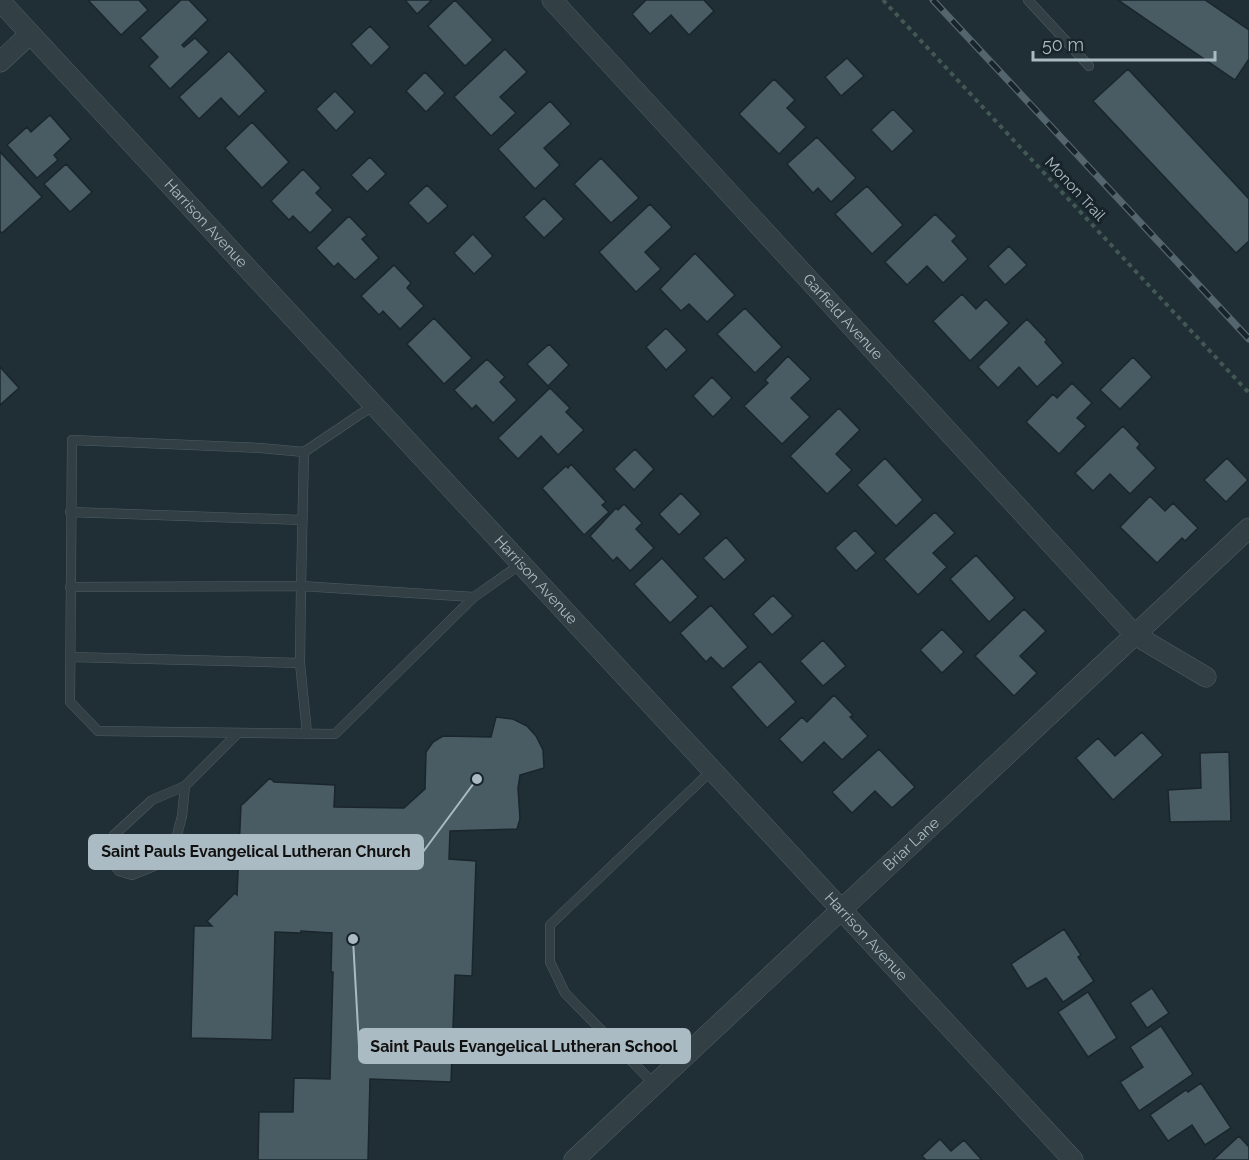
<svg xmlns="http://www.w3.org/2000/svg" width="1249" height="1160" font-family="Raleway,sans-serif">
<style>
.building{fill:#495c64;stroke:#1a262c;stroke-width:1.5}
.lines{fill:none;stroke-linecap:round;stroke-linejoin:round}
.service-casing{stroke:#4f5d64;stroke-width:10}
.minor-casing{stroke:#4f5d64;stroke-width:21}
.path{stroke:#425854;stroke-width:4;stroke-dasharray:4.5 4.5;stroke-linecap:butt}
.service{stroke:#324046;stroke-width:9}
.minor{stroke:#324046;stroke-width:20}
.rail-casing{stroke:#54656d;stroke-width:7}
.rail{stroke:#18242a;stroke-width:4.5;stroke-dasharray:14;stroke-linecap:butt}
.labels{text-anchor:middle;stroke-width:6;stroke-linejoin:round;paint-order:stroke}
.street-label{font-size:15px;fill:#abbbc3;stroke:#18242a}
.leader{fill:none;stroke:#abbbc3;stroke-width:2}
.callout-dot{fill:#abbbc3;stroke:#18242a;stroke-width:2}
.callout{fill:#abbbc3;stroke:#abbbc3;stroke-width:2}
.callout-label{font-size:16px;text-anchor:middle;font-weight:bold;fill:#111}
</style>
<rect width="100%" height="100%" fill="#1f2f35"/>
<path class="building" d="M88,0h51l9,10 -27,25z
M181,0h8l19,20 -26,25 2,2 11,-9 14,14 -39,37 -21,-23 9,-9 -18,-19z
M405,0h27l-15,14z
M455,0l38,40 -28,26 -37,-40z
M646,0h58l10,11 -25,24 -18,-20 -21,19 -18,-20z
M1118,0h87l44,30v29l-14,21z
M370,26l20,21 -19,19 -20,-22z
M505,49l22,23 -27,25 16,16 -25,23 -37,-39z
M229,51l37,40 -27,26 -18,-19 -22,21 -20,-22z
M847,58l17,18 -23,20 -16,-19z
M1128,69l121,130v42l-13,12 -143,-152z
M425,72l20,21 -19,19 -20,-21z
M774,79l21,21 -8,8 19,19 -27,27 -40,-40z
M335,91l20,21 -19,19 -20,-22z
M550,101l21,23 -27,24 16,17 -25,24 -37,-40z
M893,109l21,22 -22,21 -21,-22z
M50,115l21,24 -17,16 4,5 -21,18 -30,-33 20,-18 4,5z
M252,122l37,40 -27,26 -37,-40z
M817,137l39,41 -25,24 -13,-14 -5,5 -26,-29z
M0,152l42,45 -40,36 -2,-2z
M370,157l16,17 -19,18 -16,-17z
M601,158l38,40 -28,25 -37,-39z
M66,164l26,28 -22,20 -26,-28z
M303,169l18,19 -5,5 17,17 -23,23 -17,-17 -4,4 -18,-19z
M427,185l21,21 -20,18 -20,-21z
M867,186l36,39 -31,29 -37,-40z
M544,198l20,21 -20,19 -20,-21z
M650,204l22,23 -27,25 16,17 -25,23 -37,-40z
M935,214l22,22 -5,5 16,18 -25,24 -16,-17 -20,19 -22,-23z
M349,216l18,19 -5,4 17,19 -24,22 -17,-17 -4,4 -18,-19z
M473,234l20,22 -19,18 -20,-21z
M1009,246l18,19 -22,20 -17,-19z
M695,253l40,42 -28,27 -18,-18 -8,7 -21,-22z
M394,265l17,18 -4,5 17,18 -24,23 -17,-18 -4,4 -18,-19z
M962,294l14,15 10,-10 23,24 -39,38 -37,-40z
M745,308l37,39 -27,26 -38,-39z
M434,318l38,40 -28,26 -37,-40z
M1027,319l20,21 -2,2 18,21 -26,24 -18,-20 -21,21 -20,-21z
M666,328l21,22 -21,20 -20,-23z
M549,344l20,21 -21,21 -21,-22z
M788,356l23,23 -20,19 19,19 -28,27 -38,-38 24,-23 -3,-3z
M1133,357l19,20 -32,32 -20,-19z
M487,359l18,18 -5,5 17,18 -24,23 -17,-18 -4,4 -18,-19z
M0,367l19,21 -19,17z
M712,377l20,21 -19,19 -20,-21z
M1072,383l20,20 -15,15 9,8 -27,28 -33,-32 27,-28 4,4z
M550,388l20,20 -4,4 18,18 -26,25 -17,-19 -23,23 -20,-21z
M839,408l21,22 -24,24 16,16 -25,24 -37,-38z
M1123,426l17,18 -3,4 19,20 -26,26 -20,-20 -17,17 -18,-18z
M635,449l19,20 -20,21 -20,-21z
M885,458l38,42 -27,26 -39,-41z
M1227,458l21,22 -22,22 -22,-22z
M571,464l35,38 -4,3 7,7 -25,23 -42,-47 24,-22 2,2z
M681,493l20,21 -22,21 -20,-21z
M1150,496l15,15 8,-8 25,25 -13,13 -3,-3 -25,25 -37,-36z
M624,504l18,19 -6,6 18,19 -24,23 -13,-14 -4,4 -23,-25 26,-28 2,2z
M935,512l20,21 -22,20 14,14 -29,28 -34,-36z
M855,530l21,23 -20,18 -21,-23z
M726,537l20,23 -22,20 -21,-22z
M976,555l39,43 -26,24 -39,-43z
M662,558l36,39 -28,26 -36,-39z
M773,595l20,21 -21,19 -19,-21z
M711,605l37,42 -25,22 -12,-12 -5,5 -26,-29z
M1024,609l22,22 -26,25 17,17 -23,23 -39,-40z
M942,629l22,23 -22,21 -22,-23z
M823,640l23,26 -23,20 -23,-25z
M760,661l36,41 -29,26 -36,-41z
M834,695l19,20 -3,2 18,19 -26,24 -18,-18 -22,21 -23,-24 23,-22 5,5z
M496,717l17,2 14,7 9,10 7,14 1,18 -24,7 -2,13 2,31 -3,10 -67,2 -1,28 27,2 -4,115 -17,-1 -4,107 -81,-3 -2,81h-110l1,-48h34l1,-34 36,1 3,-107h-2l1,-39 -31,-2v2l-26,-1 -3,108 -81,-2 3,-112h18l-5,-5 28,-28 2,2 4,-90 2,-1 27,-26 4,4 61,3 -1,22 70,1 21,-19 1,-37 7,-10 10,-6 48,1z
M1142,732l21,23 -50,45 -37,-42 22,-20 17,18z
M879,749l36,38 -23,21 -17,-17 -23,22 -20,-21z
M1229,752l2,69 -61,1 -2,-32 33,-2 -1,-35z
M1064,929l17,26 -3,2 16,24 -31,21 -17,-24 -19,11 -16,-25z
M1152,988l17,25 -22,15 -17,-25z
M1088,992l29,46 -29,19 -30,-45z
M1161,1026l32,48 -54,37 -19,-29 23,-15 -13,-20z
M1201,1083l30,45 -26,17 -13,-20 -24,16 -18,-26 36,-25 2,2z
M1239,1136l10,11v13h-36z
M940,1139l11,12 13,-11 18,20h-56l-4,-4z"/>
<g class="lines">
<g class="service-casing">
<path id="service" d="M1028,0l61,66
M374,405l-70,47 -44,-4 -188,-8 -2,262 28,29 237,3 139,-137 47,-33
M70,512l232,8
M70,587l231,-1 3,-134
M71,657l229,6
M307,733l-7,-70 1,-77 173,11
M185,786l-3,30 -5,19 -23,31 -22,9 -13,-4 -10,-12 5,-24 38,-35 33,-14 52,-52
M655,1085l-90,-92 -15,-31v-37l162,-155"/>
</g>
<g class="minor-casing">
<g id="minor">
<path id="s1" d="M552,0l583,635 71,42"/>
<path id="s2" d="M0,1l1073,1159"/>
<path d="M0,62l30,-28"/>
<path id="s3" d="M574,1160l675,-632"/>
</g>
</g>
<path class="path" d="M883,0l366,393"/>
<use href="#service" class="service"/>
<use href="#minor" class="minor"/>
<g class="rail-casing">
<path id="rail" d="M933,0l316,339"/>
</g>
<use href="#rail" class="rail"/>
</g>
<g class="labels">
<g class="street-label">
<text transform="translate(1075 189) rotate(47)" y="5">Monon Trail</text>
<text dy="5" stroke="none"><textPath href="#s2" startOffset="303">Harrison Avenue</textPath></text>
<text dy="5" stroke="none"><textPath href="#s1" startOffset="430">Garfield Avenue</textPath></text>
<text dy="5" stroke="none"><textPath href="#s2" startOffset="789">Harrison Avenue</textPath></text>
<text dy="5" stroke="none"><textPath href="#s3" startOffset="462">Briar Lane</textPath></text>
<text dy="5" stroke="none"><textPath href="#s2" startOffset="1275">Harrison Avenue</textPath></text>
</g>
</g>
<path class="leader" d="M477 779L423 852M353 939L359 1046"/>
<g class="callout-dot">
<circle cx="477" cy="779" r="6"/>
<circle cx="353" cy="939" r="6"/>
</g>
<g class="callout">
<rect x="89" y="835" width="334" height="34" rx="6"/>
<rect x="359" y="1029" width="331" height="34" rx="6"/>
</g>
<g class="callout-label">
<text x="256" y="857">Saint Pauls Evangelical Lutheran Church</text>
<text x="524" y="1052">Saint Pauls Evangelical Lutheran School</text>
</g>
<path d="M1033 51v9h182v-9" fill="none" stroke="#abbbc3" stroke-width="3"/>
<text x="1042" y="51" font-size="18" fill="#abbbc3" stroke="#18242a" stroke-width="4.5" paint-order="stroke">50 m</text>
</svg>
